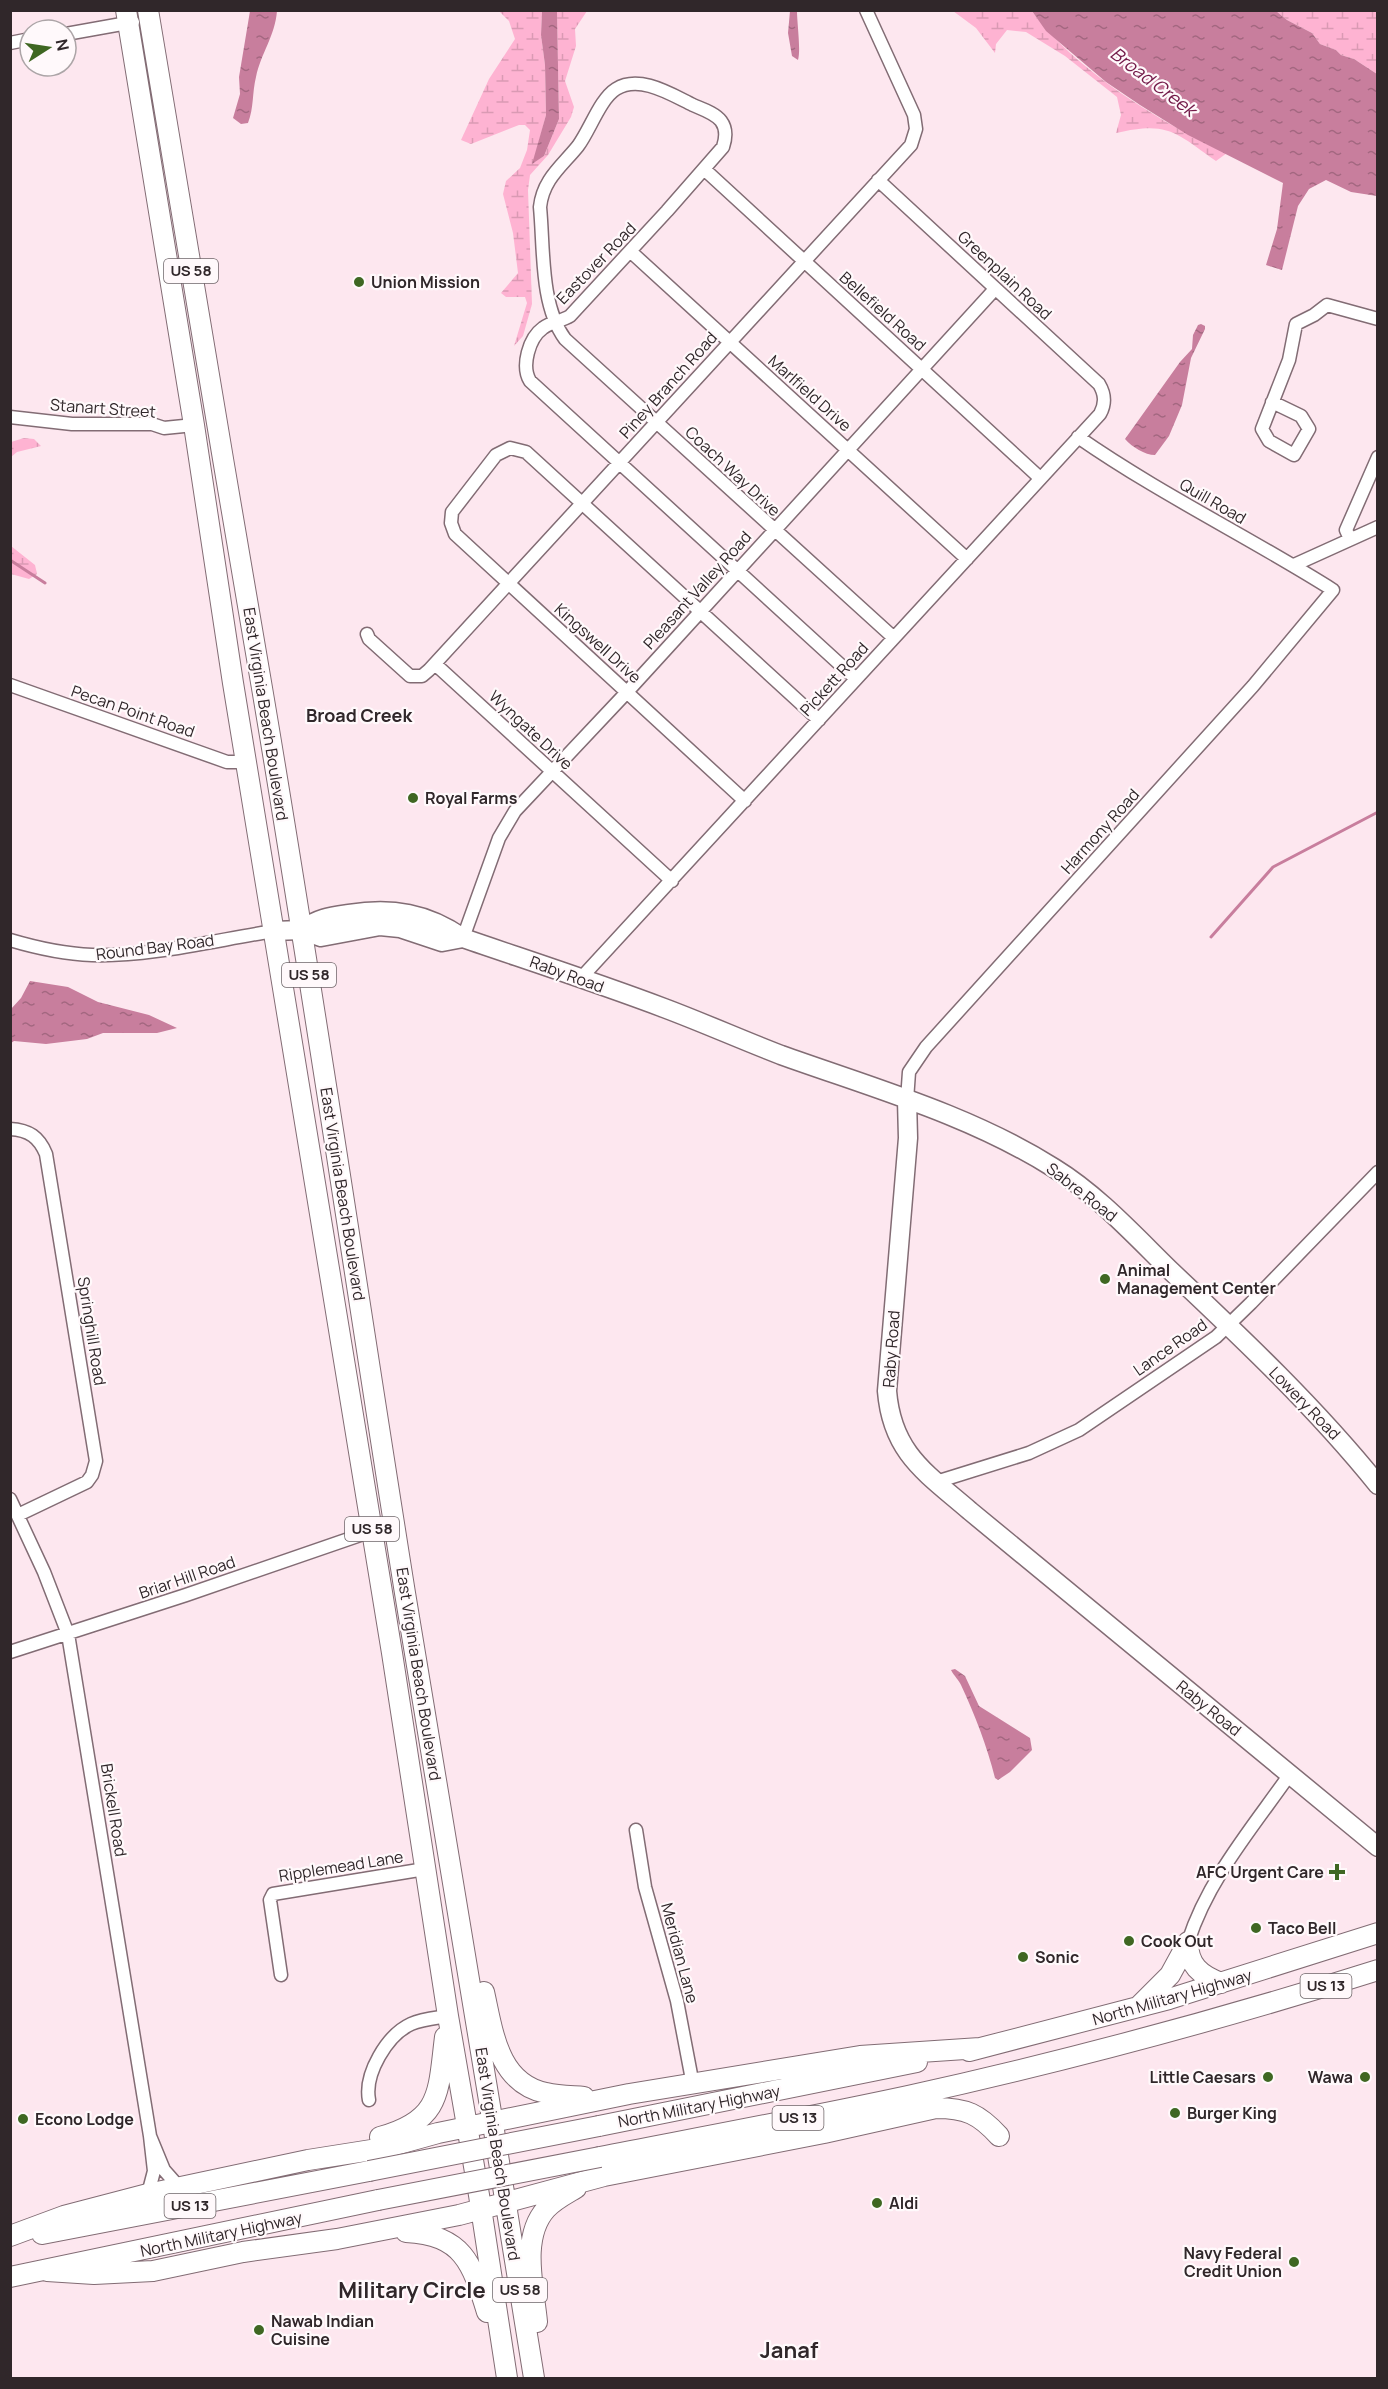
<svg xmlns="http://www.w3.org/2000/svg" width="1388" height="2389" font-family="Manrope,sans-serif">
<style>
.wetland{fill:url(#wetland-marsh)}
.water{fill:url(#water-ripples)}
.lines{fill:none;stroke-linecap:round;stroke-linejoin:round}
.stream{stroke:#c87e9d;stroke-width:3}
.street-casing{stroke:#826c74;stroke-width:15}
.secondary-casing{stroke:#826c74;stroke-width:21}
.primary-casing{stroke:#826c74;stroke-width:22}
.street{stroke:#fff;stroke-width:12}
.secondary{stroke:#fff;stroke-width:18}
.primary{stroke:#fff;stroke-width:20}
.primary-bridge-casing{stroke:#826c74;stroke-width:22;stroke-linecap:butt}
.primary-bridge{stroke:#fff;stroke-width:20}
.poi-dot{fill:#3f6722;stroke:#fff9fb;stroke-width:2}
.labels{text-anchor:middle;stroke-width:4.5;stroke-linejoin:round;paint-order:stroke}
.shield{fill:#fff9fb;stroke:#6e6669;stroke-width:1.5}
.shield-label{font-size:15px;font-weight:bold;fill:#30272a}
.street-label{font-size:16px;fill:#30272a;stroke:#fff9fb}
.poi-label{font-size:16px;font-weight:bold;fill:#30272a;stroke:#fff9fb;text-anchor:start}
.water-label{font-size:18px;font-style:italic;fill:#731a49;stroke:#fff9fb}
.neighbourhood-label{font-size:18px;font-weight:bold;fill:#30272a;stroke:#fff9fb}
.district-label{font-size:22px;font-weight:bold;fill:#30272a;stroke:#fff9fb}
</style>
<defs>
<pattern id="wetland-marsh" width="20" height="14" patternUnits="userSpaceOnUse" patternTransform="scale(1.5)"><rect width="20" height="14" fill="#feb3d2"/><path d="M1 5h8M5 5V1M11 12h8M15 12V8" fill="none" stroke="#da9ab4"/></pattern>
<pattern id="water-ripples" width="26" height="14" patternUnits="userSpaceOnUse" patternTransform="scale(1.5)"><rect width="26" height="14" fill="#c87e9d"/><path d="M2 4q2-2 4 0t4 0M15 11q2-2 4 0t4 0" fill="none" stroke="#a36780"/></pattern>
</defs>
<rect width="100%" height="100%" fill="#fde7ef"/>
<path class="wetland" d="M499,11h43l-1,24 4,30 1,50 -13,48 11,-7 15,-37 -2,-108h30l-12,18 1,17 -11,35 9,26 -3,10 -23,38 -18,20 -2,15 4,114 -9,32 -9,10 13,-43 -2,-6h-19l-5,-4 17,-20 -5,-40 -10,-39 3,-13 14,-13 7,-18 3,-20 -5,-5h-6l-48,19 -10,-4 28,-61 26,-40 -6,-18z
M953,11h79c40,57 132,114 195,142l-11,8c-41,-29 -48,-40 -100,-28l5,-18 -4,-18 -52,-41 -39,-24 -19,-2 -11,14 -1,9 -19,-25z
M1276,11h101v63l-23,-15 -13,-4 -5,-5 -16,-6 -8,-11 -25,-13z
M24,438l10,1 7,7 -24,6 -6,5v-15z
M11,546l24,19 2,9 -8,5 -18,-5z"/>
<path class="water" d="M250,11h27c-2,25 -16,42 -21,66 -4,16 -2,31 -8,46l-7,1 -8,-6 7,-24 -1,-17z
M542,11h15l2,108 -15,37 -12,8 14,-49 -1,-50 -4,-30z
M790,11h7c0,12 4,39 1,49l-6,-4 -4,-23z
M1032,11h244l11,9 25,13 8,11 16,6 5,5 13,4 23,15v122l-26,-4 -25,-12 -17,9 -11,17 -16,64 -16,-5 11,-36 6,-46 -95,-48 -48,-30 -34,-23 -60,-51z
M1201,324l4,2v3l-14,29 -9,47 -5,12 -8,19 -14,19c-10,0 -23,-8 -30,-16l55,-77 12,-13 1,-14 5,-10z
M30,981l38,6 30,15 51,13 28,13 -20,5h-54l-16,6 -41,5 -32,-3 -3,2v-34l10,-11z
M955,1669l10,7 14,30 51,32 2,12 -22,22 -12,8 -3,-2c-8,-32 -20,-63 -34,-93 -2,-5 -7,-9 -10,-15z"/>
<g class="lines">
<path class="stream" d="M10,560l35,23
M1211,937l62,-70 105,-55"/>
<g class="street-casing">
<path id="street" d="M66,34l67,-12
M10,43l20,-4
M704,169l336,309
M630,251l337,308
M1272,402l29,14 8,13 -15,26 -25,-14 -7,-12 27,-69 7,-36 18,-9 13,-10 51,14
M10,417l62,7h80l12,4 30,-3
M1350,539l-4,-9 32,-73
M1294,565l84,-38
M367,634l2,5 41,37h12l7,-6 482,-525 5,-16 -2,-14 -48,-105
M435,664l237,217
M856,679l-326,-298c-9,-15 -1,-43 13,-53 8,-6 19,-7 27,-12l97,-105 56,-64c3,-9 4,-18 -2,-26 -6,-8 -19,-12 -28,-16 -21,-10 -53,-31 -77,-16 -16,10 -26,41 -38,57 -16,20 -35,33 -38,61 4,41 0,98 25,132l329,299
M10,685l217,77h19
M745,801l-290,-267 -4,-11 1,-11 44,-57 14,-7 16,4 293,268
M463,938l36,-100 16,-27 112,-119 368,-403
M10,940c27,8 54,14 82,15 57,2 124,-15 182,-24
M581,978l519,-564c6,-11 5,-20 -1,-30l-221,-204
M907,1100l2,-28 17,-25 327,-361 80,-96c-84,-53 -173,-96 -255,-153
M10,1129c19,1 29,8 36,25l50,307 -4,14 -5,7 -69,33
M936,1482l93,-29 50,-23 137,-93 35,-34 127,-131
M10,1499l34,73 24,62 82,502
M10,1652l176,-57 186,-64
M636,1830l9,57 32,114 16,84
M1188,1942c20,-63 65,-115 102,-168
M281,1975l-11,-75 3,-6 152,-25
M369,2100c-5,-26 18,-65 42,-76 11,-5 25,-6 37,-8
M148,2194l6,-23 -4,-35 14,34 15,17"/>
</g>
<g class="secondary-casing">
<path id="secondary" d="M301,930c18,-12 27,-13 48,-16 43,-7 78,-1 114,24 67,23 135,45 201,70 40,15 78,32 117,47 92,33 189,60 273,113 44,27 81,68 118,104 72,68 144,136 206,213
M274,931l27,-1 20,7 59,-11 20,2 42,14 21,-4
M907,1100l1,38 -21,253c5,62 39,82 83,120l408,336"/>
</g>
<g class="primary-casing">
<path id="primary" d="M126,10l68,415 39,258 159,970 56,363 31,179 28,183
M148,10c36,227 76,452 114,678 51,301 95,604 143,905 42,262 88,523 129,785
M1188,1942c0,23 12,33 33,41
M484,1992c9,40 14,91 62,101 12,3 26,3 38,4
M1139,2006l31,-31 18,-33
M969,2051l200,-52 209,-66
M599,2126l318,-64
M380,2137c62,-17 58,-45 65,-100
M600,2157c103,-20 206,-39 308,-61 158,-35 315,-77 470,-126
M406,2232c57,3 66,31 81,80
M42,2234l327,-63
M10,2236l54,-20 84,-22 160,-34 76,-12 54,-15 191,-39 231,-38 120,-8
M47,2271l47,3 59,-3 90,-19 94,-13 122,-24 145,-39 220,-43 112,-25c30,0 43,6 63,28
M10,2277l368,-77
M537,2322c-3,-34 -17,-84 9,-113 8,-9 20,-15 30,-21"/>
</g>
<use href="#street" class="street"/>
<use href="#secondary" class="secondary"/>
<use href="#primary" class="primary"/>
<g class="primary-bridge-casing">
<path id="primary-bridge" d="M369,2171l230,-45
M378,2200l222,-43"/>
</g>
<use href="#primary-bridge" class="primary-bridge"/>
</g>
<g class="poi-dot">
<circle cx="359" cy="282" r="6"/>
<circle cx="413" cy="798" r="6"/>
<circle cx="1105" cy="1279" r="6"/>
<path d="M1334 1863h6v6h6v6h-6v6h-6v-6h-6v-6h6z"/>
<circle cx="1256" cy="1928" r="6"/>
<circle cx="1129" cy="1941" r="6"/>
<circle cx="1023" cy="1957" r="6"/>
<circle cx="1268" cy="2077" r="6"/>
<circle cx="1365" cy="2077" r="6"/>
<circle cx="1175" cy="2113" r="6"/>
<circle cx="23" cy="2119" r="6"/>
<circle cx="877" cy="2203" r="6"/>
<circle cx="1294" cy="2262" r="6"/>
<circle cx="259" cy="2330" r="6"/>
</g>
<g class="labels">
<g class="shield">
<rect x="164" y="259" width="54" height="24" rx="4.5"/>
<rect x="282" y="963" width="54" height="24" rx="4.5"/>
<rect x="345" y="1517" width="54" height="24" rx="4.5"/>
<rect x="1300.5" y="1974" width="51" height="24" rx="4.5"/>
<rect x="772.5" y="2106" width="51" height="24" rx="4.5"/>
<rect x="164.5" y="2194" width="51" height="24" rx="4.5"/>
<rect x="493" y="2278" width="54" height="24" rx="4.5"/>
</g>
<g class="shield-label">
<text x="191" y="276">US 58</text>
<text x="309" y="980">US 58</text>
<text x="372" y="1534">US 58</text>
<text x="1326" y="1991">US 13</text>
<text x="798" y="2123">US 13</text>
<text x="190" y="2211">US 13</text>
<text x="520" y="2295">US 58</text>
</g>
<g class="street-label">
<text transform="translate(596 263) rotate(-46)" y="6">Eastover Road</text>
<text transform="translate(1005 275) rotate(43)" y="6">Greenplain Road</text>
<text transform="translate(883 311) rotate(42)" y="6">Bellefield Road</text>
<text transform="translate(668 385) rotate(-48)" y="6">Piney Branch Road</text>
<text transform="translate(810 393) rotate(42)" y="6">Marlfield Drive</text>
<text transform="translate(103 408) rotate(4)" y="6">Stanart Street</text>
<text transform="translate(733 471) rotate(43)" y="6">Coach Way Drive</text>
<text transform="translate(1213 501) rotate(30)" y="6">Quill Road</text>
<text transform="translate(697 590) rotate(-48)" y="6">Pleasant Valley Road</text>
<text transform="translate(598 643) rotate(42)" y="6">Kingswell Drive</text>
<text transform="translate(834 679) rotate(-48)" y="6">Pickett Road</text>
<text transform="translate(133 711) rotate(19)" y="6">Pecan Point Road</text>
<text transform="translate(266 714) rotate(81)" y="6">East Virginia Beach Boulevard</text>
<text transform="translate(531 730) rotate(43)" y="6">Wyngate Drive</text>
<text transform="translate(1100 831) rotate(-48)" y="6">Harmony Road</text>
<text transform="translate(155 947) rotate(-7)" y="6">Round Bay Road</text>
<text transform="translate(567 974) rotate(20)" y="6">Raby Road</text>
<text transform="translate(1082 1192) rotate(38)" y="6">Sabre Road</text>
<text transform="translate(343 1194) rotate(81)" y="6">East Virginia Beach Boulevard</text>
<text transform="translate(92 1331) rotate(81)" y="6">Springhill Road</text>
<text transform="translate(1170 1347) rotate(-35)" y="6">Lance Road</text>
<text transform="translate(891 1349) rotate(-86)" y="6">Raby Road</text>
<text transform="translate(1305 1403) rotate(46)" y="6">Lowery Road</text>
<text transform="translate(187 1577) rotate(-19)" y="6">Briar Hill Road</text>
<text transform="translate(419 1674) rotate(81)" y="6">East Virginia Beach Boulevard</text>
<text transform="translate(1209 1708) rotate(39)" y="6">Raby Road</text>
<text transform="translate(114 1810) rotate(81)" y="6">Brickell Road</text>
<text transform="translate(341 1866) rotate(-9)" y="6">Ripplemead Lane</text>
<text transform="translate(680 1953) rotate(75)" y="6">Meridian Lane</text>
<text transform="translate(1172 1997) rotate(-16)" y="6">North Military Highway</text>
<text transform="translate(699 2106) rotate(-11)" y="6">North Military Highway</text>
<text transform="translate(498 2154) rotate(81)" y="6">East Virginia Beach Boulevard</text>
<text transform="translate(221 2234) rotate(-12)" y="6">North Military Highway</text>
</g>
<g class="poi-label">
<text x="371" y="288">Union Mission</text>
<text x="425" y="804">Royal Farms</text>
<text x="1117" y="1276">Animal<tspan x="1117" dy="18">Management Center</tspan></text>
<text x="1324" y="1878" text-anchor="end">AFC Urgent Care</text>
<text x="1268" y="1934">Taco Bell</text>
<text x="1141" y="1947">Cook Out</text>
<text x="1035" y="1963">Sonic</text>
<text x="1256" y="2083" text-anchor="end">Little Caesars</text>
<text x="1353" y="2083" text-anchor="end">Wawa</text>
<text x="1187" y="2119">Burger King</text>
<text x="35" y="2125">Econo Lodge</text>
<text x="889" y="2209">Aldi</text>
<text x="1282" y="2259" text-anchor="end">Navy Federal<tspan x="1282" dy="18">Credit Union</tspan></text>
<text x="271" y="2327">Nawab Indian<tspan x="271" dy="18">Cuisine</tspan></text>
</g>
<g class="water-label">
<text transform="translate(1153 82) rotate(37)" y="6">Broad Creek</text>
</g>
<g class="neighbourhood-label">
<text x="359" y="722">Broad Creek</text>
</g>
<g class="district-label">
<text x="412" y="2298">Military Circle</text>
<text x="789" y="2358">Janaf</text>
</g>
</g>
<rect width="1388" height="2389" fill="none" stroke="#30272a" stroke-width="24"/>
<g transform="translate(48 48) rotate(78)"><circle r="28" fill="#fff9fb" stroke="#aca5a7" stroke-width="1.5"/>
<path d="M0-4.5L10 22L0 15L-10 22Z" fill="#3f6722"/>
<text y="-9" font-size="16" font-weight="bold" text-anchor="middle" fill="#30272a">N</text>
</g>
</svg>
